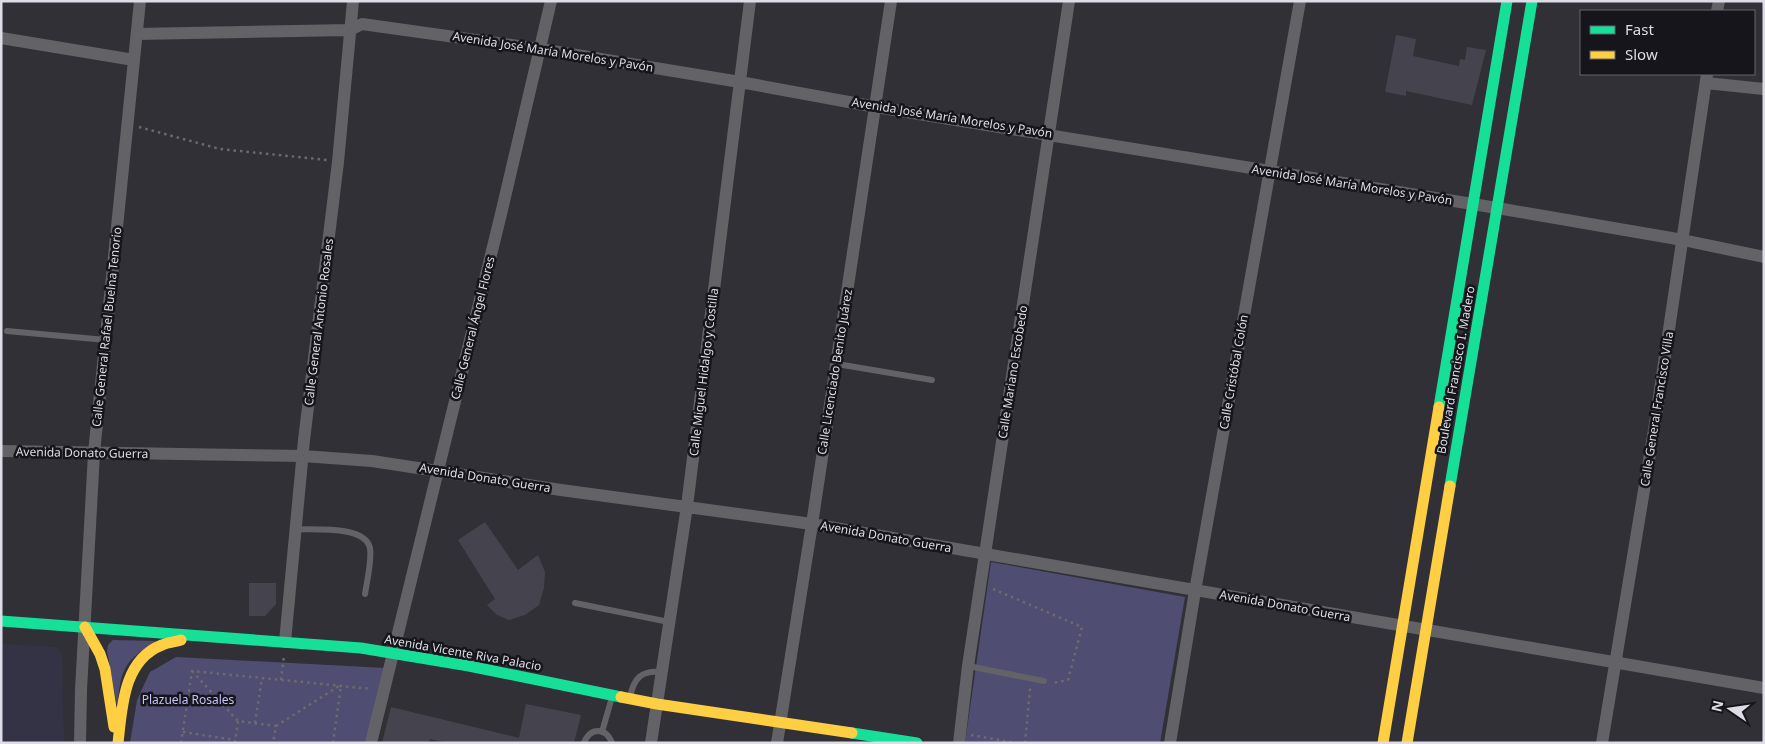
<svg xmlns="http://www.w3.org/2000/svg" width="1765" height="744" font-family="'Noto Sans',sans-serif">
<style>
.built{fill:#343346}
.green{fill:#4f4d72}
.building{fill:#45444e}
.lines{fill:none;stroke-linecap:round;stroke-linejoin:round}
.path{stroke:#6b6b6e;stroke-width:2.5;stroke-dasharray:2.5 4;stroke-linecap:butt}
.lane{stroke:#636367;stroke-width:6}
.street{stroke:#636367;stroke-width:12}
.fast{stroke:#16e098;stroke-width:11}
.slow{stroke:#ffcf43;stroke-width:11}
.labels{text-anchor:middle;stroke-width:5;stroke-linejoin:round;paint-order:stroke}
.street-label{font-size:12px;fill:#dedde7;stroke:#15151b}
.park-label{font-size:12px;fill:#c5c2fc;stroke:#15151b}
</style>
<rect width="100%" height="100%" fill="#303036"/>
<path class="built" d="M1,644l55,3 3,3 3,6 2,87h-63z"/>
<path class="green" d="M991,562l194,35 -25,146h-195z
M113,640l43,1c-33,21 -34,27 -39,64l-10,-54 1,-6z
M176,657l209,11 -19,75h-236l7,-43 13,-28z"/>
<path class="building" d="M1396,35l20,4 -3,17 46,10 1,-7 5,1 2,-13 19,3 -14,55 -66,-14v5l-21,-4z
M485,522l33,48 20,-15 7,17 -1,16 -5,17 -14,10 -16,5 -12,-5 -10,-10 8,-6 -37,-59z
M249,583h27v21l-11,12h-16z
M526,704l55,11 -7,28h-126l-18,-4 -1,4h-47l9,-36 128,31z"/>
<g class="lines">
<path class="path" d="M139,127l81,22 107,11
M993,589l89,38 -14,53 -15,3
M192,671l46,50
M281,680l3,-24
M255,723l7,-45
M276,726l63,-40
M183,732l52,8
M971,735l45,8
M181,743l11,-72 180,18
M235,743l3,-22 38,5 -3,17
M333,743l8,-58
M1025,743l5,-54 -2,-1"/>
<path class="lane" d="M7,331l99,9
M837,364l95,16
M296,529c18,1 69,-4 74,19 2,13 -3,32 -5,46
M575,603l94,19
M968,666l76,15
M630,697c4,-19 11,-27 32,-25
M602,732l10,-35
M584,743c6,-16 22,-16 28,0"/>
<path class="street" d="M1717,11l2,-10
M138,34l212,-4 12,-6 178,25 200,33 136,25 621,101 186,32 81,17
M1,38l133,22
M1706,83l58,6
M1,451l302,5 69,5 189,29 251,34 952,164
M285,642l19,-202 34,-278 15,-161
M80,743l1,-53 13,-237 46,-452
M371,743l130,-529 50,-213
M651,743l36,-237 63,-505
M777,743l35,-219 79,-523
M959,743l9,-77 101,-665
M1170,743l25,-152 105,-590
M1602,743l52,-313 53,-356"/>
<path class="fast" d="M1439,407l68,-406
M1450,486l82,-485
M1,621l360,27 108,18 152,31
M852,733l65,10"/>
<path class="slow" d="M85,627l15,27 5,15 9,58
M621,697l36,7 195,29
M118,743c4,-35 5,-83 44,-98 6,-3 13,-3 19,-5
M1383,743l56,-336
M1407,743l43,-257"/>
</g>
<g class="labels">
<g class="street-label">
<text transform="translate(553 52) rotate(9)" y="4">Avenida José María Morelos y Pavón</text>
<text transform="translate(952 118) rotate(9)" y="4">Avenida José María Morelos y Pavón</text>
<text transform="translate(1352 185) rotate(9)" y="4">Avenida José María Morelos y Pavón</text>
<text transform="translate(319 322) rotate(-83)" y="4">Calle General Antonio Rosales</text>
<text transform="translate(107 327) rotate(-84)" y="4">Calle General Rafael Buelna Tenorio</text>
<text transform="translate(473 328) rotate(-76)" y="4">Calle General Ángel Flores</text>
<text transform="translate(1456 370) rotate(-80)" y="4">Boulevard Francisco I. Madero</text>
<text transform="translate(704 372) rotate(-83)" y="4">Calle Miguel Hidalgo y Costilla</text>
<text transform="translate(835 372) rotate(-81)" y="4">Calle Licenciado Benito Juárez</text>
<text transform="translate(1013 372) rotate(-81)" y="4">Calle Mariano Escobedo</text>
<text transform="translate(1234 372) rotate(-80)" y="4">Calle Cristóbal Colón</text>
<text transform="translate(1657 409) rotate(-81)" y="4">Calle General Francisco Villa</text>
<text transform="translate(82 453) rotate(1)" y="4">Avenida Donato Guerra</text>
<text transform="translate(485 478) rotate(9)" y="4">Avenida Donato Guerra</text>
<text transform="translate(886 537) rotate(10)" y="4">Avenida Donato Guerra</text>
<text transform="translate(1285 606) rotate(10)" y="4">Avenida Donato Guerra</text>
<text transform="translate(463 653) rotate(10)" y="4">Avenida Vicente Riva Palacio</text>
</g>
<g class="park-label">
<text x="188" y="704">Plazuela Rosales</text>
</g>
</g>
<rect width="1765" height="744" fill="none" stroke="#dedde7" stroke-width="5"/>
<rect x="1580" y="10" width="175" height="65" fill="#15151b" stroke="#65656d"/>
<rect x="1590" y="26" width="25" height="8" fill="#16e098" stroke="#65656d"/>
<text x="1625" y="35" font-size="15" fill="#dedde7">Fast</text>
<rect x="1590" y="51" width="25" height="8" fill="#ffcf43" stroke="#65656d"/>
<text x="1625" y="60" font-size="15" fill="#dedde7">Slow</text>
<g transform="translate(1730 709) rotate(283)" stroke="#15151b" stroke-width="4" paint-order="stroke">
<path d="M0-4L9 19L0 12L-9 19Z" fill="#dedde7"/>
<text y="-8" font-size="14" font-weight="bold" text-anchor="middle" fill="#dedde7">N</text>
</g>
</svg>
